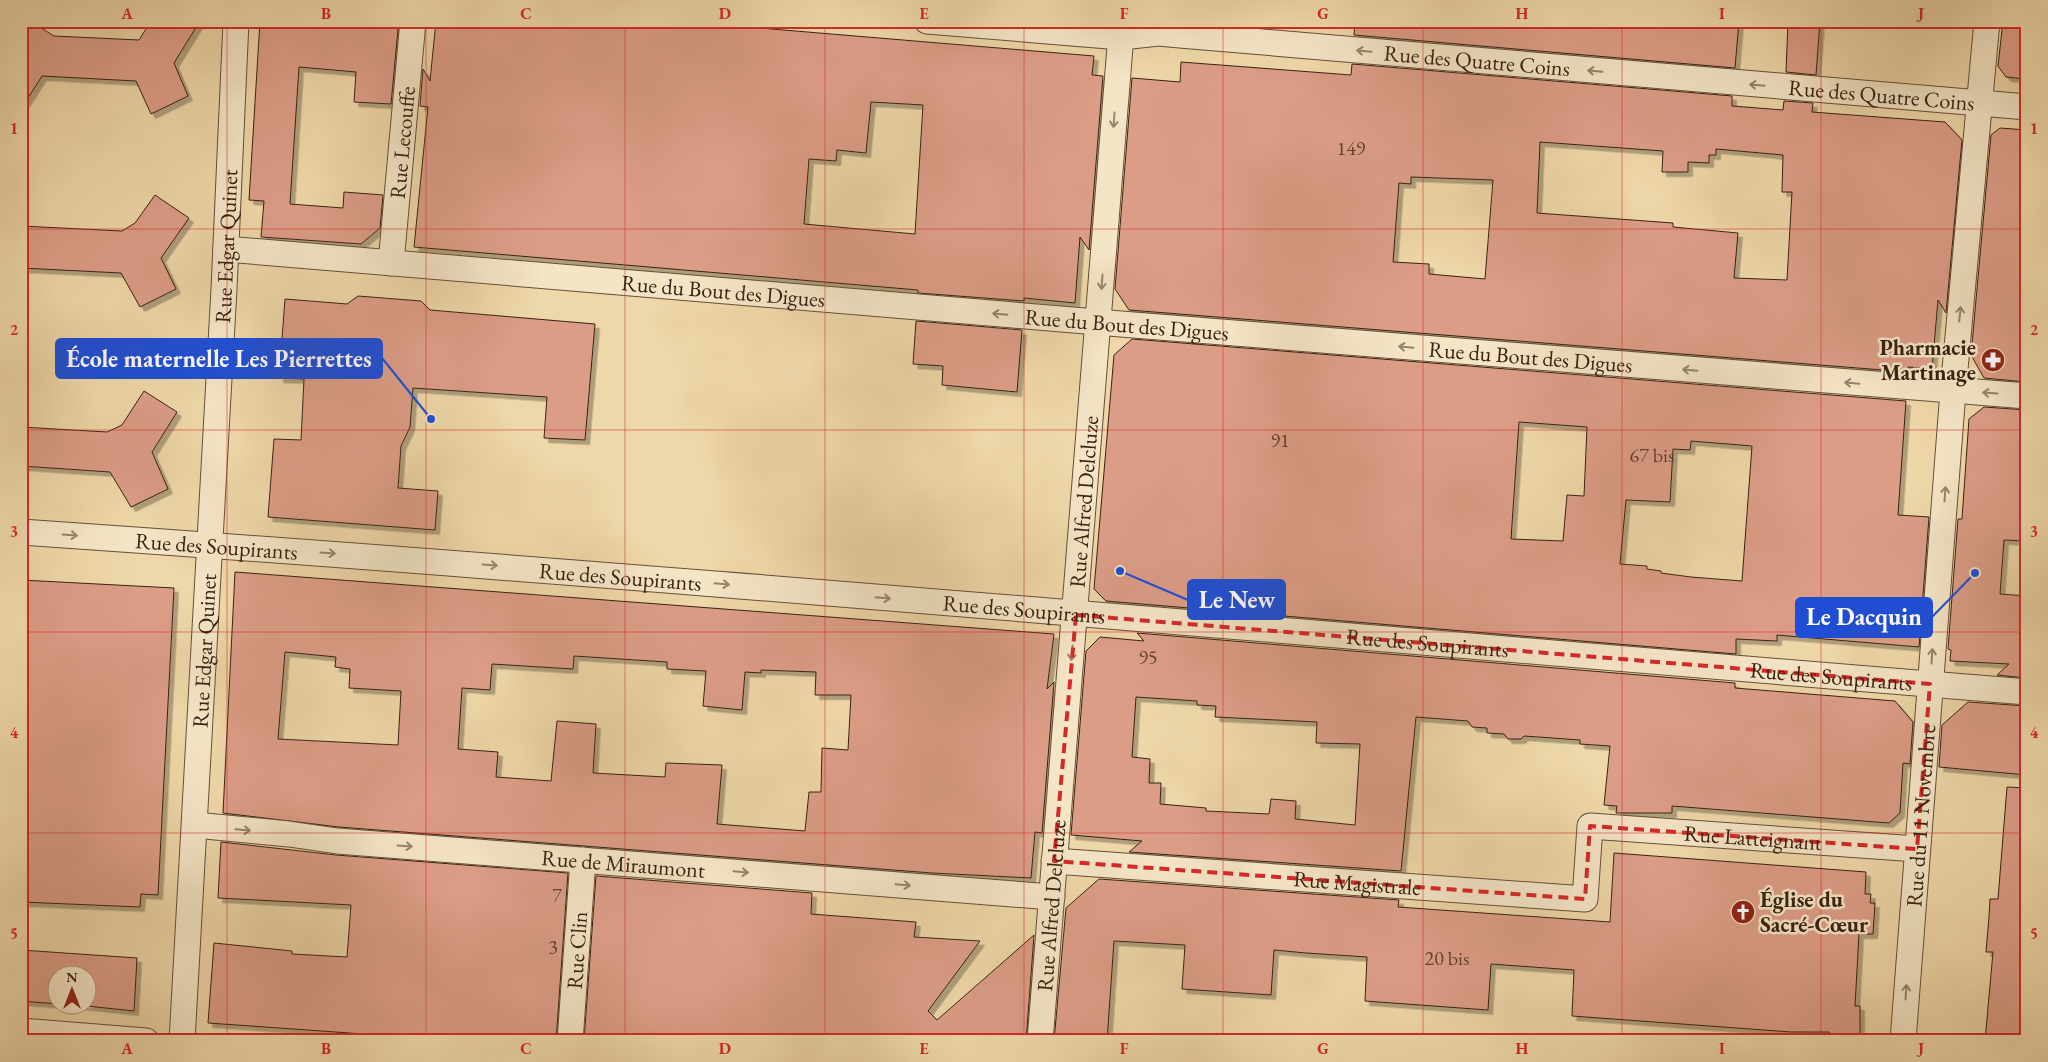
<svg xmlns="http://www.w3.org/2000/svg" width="2048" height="1062" font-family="'EB Garamond',serif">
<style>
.building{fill:#dc9d87;stroke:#392213;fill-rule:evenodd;filter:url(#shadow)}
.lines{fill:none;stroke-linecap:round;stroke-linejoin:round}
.street-casing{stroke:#664f38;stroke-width:27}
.street{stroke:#f4e5c6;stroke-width:25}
.oneway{stroke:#96846c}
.marked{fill:none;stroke:#d62828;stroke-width:4;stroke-dasharray:10 6;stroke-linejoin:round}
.grid{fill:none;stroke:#d62828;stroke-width:1;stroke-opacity:0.55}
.labels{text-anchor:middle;stroke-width:5;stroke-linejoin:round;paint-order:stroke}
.number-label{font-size:20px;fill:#624130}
.street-label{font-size:22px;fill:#392213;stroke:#f4e5c6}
.poi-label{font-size:22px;font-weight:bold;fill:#392213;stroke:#f4e5c6;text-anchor:end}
.leader{fill:none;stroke:#1d4ed8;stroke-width:2}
.callout-dot{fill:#1d4ed8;stroke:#f4e5c6;stroke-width:2}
.callout{fill:#1d4ed8;stroke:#1d4ed8;stroke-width:2}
.callout-label{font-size:24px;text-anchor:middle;font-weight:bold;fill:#fff}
.neatline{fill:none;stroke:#d62828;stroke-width:2}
.grid-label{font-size:16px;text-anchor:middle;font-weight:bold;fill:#d62828}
</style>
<defs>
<filter id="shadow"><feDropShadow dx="4.5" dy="4.5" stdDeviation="0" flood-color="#0004"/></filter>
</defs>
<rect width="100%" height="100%" fill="#eed7a8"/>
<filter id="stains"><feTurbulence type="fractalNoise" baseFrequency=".004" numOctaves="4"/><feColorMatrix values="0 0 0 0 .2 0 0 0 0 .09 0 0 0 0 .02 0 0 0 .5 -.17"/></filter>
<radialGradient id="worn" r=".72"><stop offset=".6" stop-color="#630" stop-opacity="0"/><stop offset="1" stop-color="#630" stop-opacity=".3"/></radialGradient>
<path class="building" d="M21,21h9l24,15 85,4 12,-19h49l-26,42 14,33 -37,18 -15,-33 -94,-5 -21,33z
M260,21h133l5,8 -7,75 -37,-2 2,-30 -57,-5 -9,137 53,4 1,-16 39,3 -3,33 -19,16 -100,-7 3,-36 -15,-1z
M436,21h240l418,35 -2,19 11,1 -14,174 -9,-13 -5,66 -51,-5v3l-106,-8v-3l-504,-43 14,-140 -8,-1 3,-37 7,12zM871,102l52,3 -8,129 -111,-10 5,-65 27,2 1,-11 29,3z
M1355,21h384l-4,47 -381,-33z
M1788,21h32l-4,54 -30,-3z
M2003,21h24v58l-21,-2 -8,-11z
M1181,62l170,13 1,-11 380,32v10l51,4 1,-9 29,2 -1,9 133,10 17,18 -16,173 -8,-13 -6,69 -24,-2v5l-779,-62 -14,-21 17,-211 48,4zM1540,142l123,9 -1,21h26v-10l21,1v-8h7v-6l67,6 -1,37h10l-5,88 -53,-2 4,-45 -65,-6v-4l-136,-10zM1411,177l82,3 -8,99 -56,-5v-10l-36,-2 6,-79 12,1z
M2000,128l27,2v252l-43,-4 -13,-23 20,-220z
M155,195l34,23 -28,40 15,31 -36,18 -19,-34 -100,-5v-42l101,5 13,-8z
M358,296l63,5 9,9 165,14 -10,116 -41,-2 3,-41 -134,-9 -3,39 -9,19 -3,42 40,3 -3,39 -167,-13 6,-78 27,1 3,-61 -25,-1 6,-79 62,5z
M916,321l106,9 -5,62 -75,-7 1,-19 -30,-2z
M1132,339l774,62 -8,114 31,2 -10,130 -142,-12v6l-41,-2v15l-630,-53 -12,-12 20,-234zM1519,422l68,5 -3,69 -17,-1 -4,46 -52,-2zM1691,441l61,5 -10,135 -51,-4 -30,-4v-2l-14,-2v-3l-27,-2 6,-64 44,2 3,-53 17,1z
M144,391l33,21 -25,40 16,37 -37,18 -21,-35 -89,-6v-39l86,5 15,-7z
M1984,407l43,3 -3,131 -20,-1 -4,54 27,2v82l-30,-3 12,-11 -59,-3 1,-11 -3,-1 10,-130h4l7,-100z
M235,572l819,62 -7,55 7,-7 -12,151 -7,-1 -4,46 -99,-5 -593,-46 -116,-14zM285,652l51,5 -1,10 15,2 -1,19 52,3 -3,54 -120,-6zM574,656l93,6v7l39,2 -3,35 39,4 3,-38 16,1v-3l55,2 -1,23h36l-3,55 -26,-2 -1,44h-12l-4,39 -88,-7 5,-59 -56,-2 -1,14 -72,-4 3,-49 -39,-3 -6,60 -55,-4 2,-25 -40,-3 4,-61 28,2 2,-26 81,5z
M21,580l153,8 -16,307 -17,-1 -1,13 -119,-5z
M1137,633l598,50v5l160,13 18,21 -3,42 -7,-1 -3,50 -11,10 -217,-17v7h-56l1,-7 -13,-1 6,-59 -30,-2v-4l-56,-4 -3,3h-13l-4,-5 -17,-1v-5l-15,-1 -4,-6 -52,-4 -15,154 -272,-19 13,-11 -71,-6 15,-184 14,-14 44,4zM1136,697l61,4v4l19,1 -1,11 102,5 -1,21 44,1 -5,81 -60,-6 1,-18 -25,-2 -2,15 -63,-3v-3l-46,-4 1,-21h-12l1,-24 -18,-2z
M1968,702l59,4v69l-88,-8 3,-42z
M2007,787l20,1v253h-42l8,-89h-7l3,-35 1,-18h8z
M221,842l115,13 232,18 -12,168h-93l-255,-18 6,-80 78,8v3l55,3 4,-52 -133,-7z
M1614,853l252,19 -1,22h6l-1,9h5l-2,31h-14l-4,72h5v35h-28l-3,-9h-38l-219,-16 2,-46 -83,-6 -3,46 -123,-9 2,-44 -61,-4 -32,-3 -3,45 -89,-6 3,-44 -71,-4 -7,100h-53l12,-133 33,-29 300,21 -1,7 212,15z
M596,876l216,17 -1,21 105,8 -2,15 66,4 -52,70 9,9 97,-85 -8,106h-442z
M21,950l116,8 -3,53 -66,-7h20v-30h-30v30l-37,-3z"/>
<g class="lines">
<g class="street-casing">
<g id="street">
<path id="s1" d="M927,21l194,16 38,-4 21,2 847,72"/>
<path id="s2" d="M226,249l895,75 906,72"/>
<path id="s3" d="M391,263l22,-242"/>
<path id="s4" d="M21,532c669,46 1337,106 2006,160"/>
<path id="s5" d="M195,825l94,9 48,7 715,56"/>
<path id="s6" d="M1054,861l531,38 5,-73 327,23"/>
<path d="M21,1031l125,10"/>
<path id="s7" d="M182,1041l42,-752 12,-268"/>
<path id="s8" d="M570,1041l13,-181"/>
<path id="s9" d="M1040,1041l82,-1019"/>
<path id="s10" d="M1903,1041l50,-650 34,-370"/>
</g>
</g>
<use href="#street" class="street"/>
</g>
<defs><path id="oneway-shaft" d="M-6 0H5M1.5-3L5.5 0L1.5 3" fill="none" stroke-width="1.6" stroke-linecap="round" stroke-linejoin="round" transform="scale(1.25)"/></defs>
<g class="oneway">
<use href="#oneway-shaft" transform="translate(1364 51) rotate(-175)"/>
<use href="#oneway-shaft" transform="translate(1595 71) rotate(-175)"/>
<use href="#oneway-shaft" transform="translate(1757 85) rotate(-175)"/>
<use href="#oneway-shaft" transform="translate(1114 120) rotate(94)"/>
<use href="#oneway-shaft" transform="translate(1102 282) rotate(94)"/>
<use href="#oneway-shaft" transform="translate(1000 314) rotate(-175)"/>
<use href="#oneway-shaft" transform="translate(1960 314) rotate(-84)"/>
<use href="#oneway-shaft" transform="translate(1406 347) rotate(-175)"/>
<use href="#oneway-shaft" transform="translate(1690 370) rotate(-175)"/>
<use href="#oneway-shaft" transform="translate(1852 383) rotate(-175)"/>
<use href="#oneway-shaft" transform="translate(1990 393) rotate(-176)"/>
<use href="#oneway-shaft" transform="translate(1945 494) rotate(-86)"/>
<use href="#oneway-shaft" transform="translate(70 535) rotate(4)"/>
<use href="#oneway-shaft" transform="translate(328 553) rotate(4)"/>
<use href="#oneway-shaft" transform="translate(490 565) rotate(4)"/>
<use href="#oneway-shaft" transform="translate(722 584) rotate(5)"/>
<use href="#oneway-shaft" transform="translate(883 598) rotate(5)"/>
<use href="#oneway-shaft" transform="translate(1072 653) rotate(95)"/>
<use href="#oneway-shaft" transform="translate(1932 656) rotate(-86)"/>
<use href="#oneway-shaft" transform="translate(243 830) rotate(5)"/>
<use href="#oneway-shaft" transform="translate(405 846) rotate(4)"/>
<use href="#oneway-shaft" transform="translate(741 872) rotate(5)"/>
<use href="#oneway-shaft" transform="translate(903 885) rotate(5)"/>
<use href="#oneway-shaft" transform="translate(1906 992) rotate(-86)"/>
</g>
<path class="marked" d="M1076,615l854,69 -13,165 -327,-23 -5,73 -531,-38z"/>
<path class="grid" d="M227,21v1020M426,21v1020M625,21v1020M825,21v1020M1024,21v1020M1223,21v1020M1423,21v1020M1622,21v1020M1821,21v1020M21,229h2006M21,430h2006M21,632h2006M21,833h2006"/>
<defs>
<g id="pharmacy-disc" transform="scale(1.25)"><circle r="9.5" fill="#8f2418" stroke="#f4e5c6"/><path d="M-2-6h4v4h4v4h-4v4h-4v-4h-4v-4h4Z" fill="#fff"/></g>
<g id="church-disc" transform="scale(1.25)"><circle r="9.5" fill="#8f2418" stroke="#f4e5c6"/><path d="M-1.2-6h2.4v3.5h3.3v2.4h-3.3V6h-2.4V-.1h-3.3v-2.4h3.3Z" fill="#fff"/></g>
</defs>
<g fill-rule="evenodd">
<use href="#pharmacy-disc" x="1993" y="360"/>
<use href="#church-disc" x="1743" y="912"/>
</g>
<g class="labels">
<g class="number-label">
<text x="1351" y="155">149</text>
<text x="1280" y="447">91</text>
<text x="1652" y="462">67 bis</text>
<text x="1148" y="664">95</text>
<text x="557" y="902">7</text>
<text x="553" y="954">3</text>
<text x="1447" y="965">20 bis</text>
</g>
<g class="street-label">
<text dy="8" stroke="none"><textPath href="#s1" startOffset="552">Rue des Quatre Coins</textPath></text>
<text dy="8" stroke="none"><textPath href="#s1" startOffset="958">Rue des Quatre Coins</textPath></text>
<text dy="8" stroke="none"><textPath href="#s3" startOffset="121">Rue Lecouffe</textPath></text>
<text dy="8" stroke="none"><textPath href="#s7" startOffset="796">Rue Edgar Quinet</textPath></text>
<text dy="8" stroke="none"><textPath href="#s2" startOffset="499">Rue du Bout des Digues</textPath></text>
<text dy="8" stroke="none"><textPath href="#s2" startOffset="904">Rue du Bout des Digues</textPath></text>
<text dy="8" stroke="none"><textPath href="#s2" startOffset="1309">Rue du Bout des Digues</textPath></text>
<text dy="8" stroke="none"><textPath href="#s9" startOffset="541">Rue Alfred Delcluze</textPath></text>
<text dy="8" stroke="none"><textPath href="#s4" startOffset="196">Rue des Soupirants</textPath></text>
<text dy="8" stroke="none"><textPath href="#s4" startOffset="601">Rue des Soupirants</textPath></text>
<text dy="8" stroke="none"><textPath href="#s4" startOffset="1006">Rue des Soupirants</textPath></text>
<text dy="8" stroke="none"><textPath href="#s4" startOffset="1411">Rue des Soupirants</textPath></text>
<text dy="8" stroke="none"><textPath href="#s7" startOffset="391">Rue Edgar Quinet</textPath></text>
<text dy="8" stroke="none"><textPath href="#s4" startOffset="1816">Rue des Soupirants</textPath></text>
<text dy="8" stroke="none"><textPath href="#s10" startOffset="226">Rue du 11 Novembre</textPath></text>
<text dy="8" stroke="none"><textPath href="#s6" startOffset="769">Rue Latteignant</textPath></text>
<text dy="8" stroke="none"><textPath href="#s5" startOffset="430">Rue de Miraumont</textPath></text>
<text dy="8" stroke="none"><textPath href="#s6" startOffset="304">Rue Magistrale</textPath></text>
<text dy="8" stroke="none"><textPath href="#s9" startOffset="136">Rue Alfred Delcluze</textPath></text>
<text dy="8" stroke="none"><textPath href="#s8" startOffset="91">Rue Clin</textPath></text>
</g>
<g class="poi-label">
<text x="1976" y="355">Pharmacie<tspan x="1976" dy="25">Martinage</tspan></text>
<text x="1760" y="907" text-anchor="start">Église du<tspan x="1760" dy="25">Sacré-Cœur</tspan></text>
</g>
</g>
<path class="leader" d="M431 419L382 358M1120 571L1188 600M1975 573L1932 617"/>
<g class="callout-dot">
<circle cx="431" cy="419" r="5"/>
<circle cx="1120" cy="571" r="5"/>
<circle cx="1975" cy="573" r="5"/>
</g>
<g class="callout">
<rect x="56" y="339" width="326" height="39" rx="5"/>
<rect x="1188" y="580" width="97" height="39" rx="5"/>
<rect x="1796" y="598" width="136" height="39" rx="5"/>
</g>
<g class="callout-label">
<text x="219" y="367">École maternelle Les Pierrettes</text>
<text x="1237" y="608">Le New</text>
<text x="1864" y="625">Le Dacquin</text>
</g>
<rect width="2048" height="1062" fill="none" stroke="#eed7a8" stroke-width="55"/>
<g transform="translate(72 990)"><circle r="24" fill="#f4e5c6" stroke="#a9977e"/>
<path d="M0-4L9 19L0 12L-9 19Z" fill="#8f2418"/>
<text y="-8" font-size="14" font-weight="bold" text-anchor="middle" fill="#392213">N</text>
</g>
<rect x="28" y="28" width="1992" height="1006" class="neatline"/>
<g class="grid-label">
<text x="127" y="19">A</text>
<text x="326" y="19">B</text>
<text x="526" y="19">C</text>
<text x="725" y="19">D</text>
<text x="924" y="19">E</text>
<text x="1124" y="19">F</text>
<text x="1323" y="19">G</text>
<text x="1522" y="19">H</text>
<text x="1722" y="19">I</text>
<text x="1921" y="19">J</text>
<text x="14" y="134">1</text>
<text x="2034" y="134">1</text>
<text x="14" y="335">2</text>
<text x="2034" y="335">2</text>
<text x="14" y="537">3</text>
<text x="2034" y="537">3</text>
<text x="14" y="738">4</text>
<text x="2034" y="738">4</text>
<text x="14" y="939">5</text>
<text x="2034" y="939">5</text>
<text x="127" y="1054">A</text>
<text x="326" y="1054">B</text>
<text x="526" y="1054">C</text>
<text x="725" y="1054">D</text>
<text x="924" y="1054">E</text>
<text x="1124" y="1054">F</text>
<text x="1323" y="1054">G</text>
<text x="1522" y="1054">H</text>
<text x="1722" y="1054">I</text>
<text x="1921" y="1054">J</text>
</g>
<rect width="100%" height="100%" filter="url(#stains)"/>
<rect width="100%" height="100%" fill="url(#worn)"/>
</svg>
